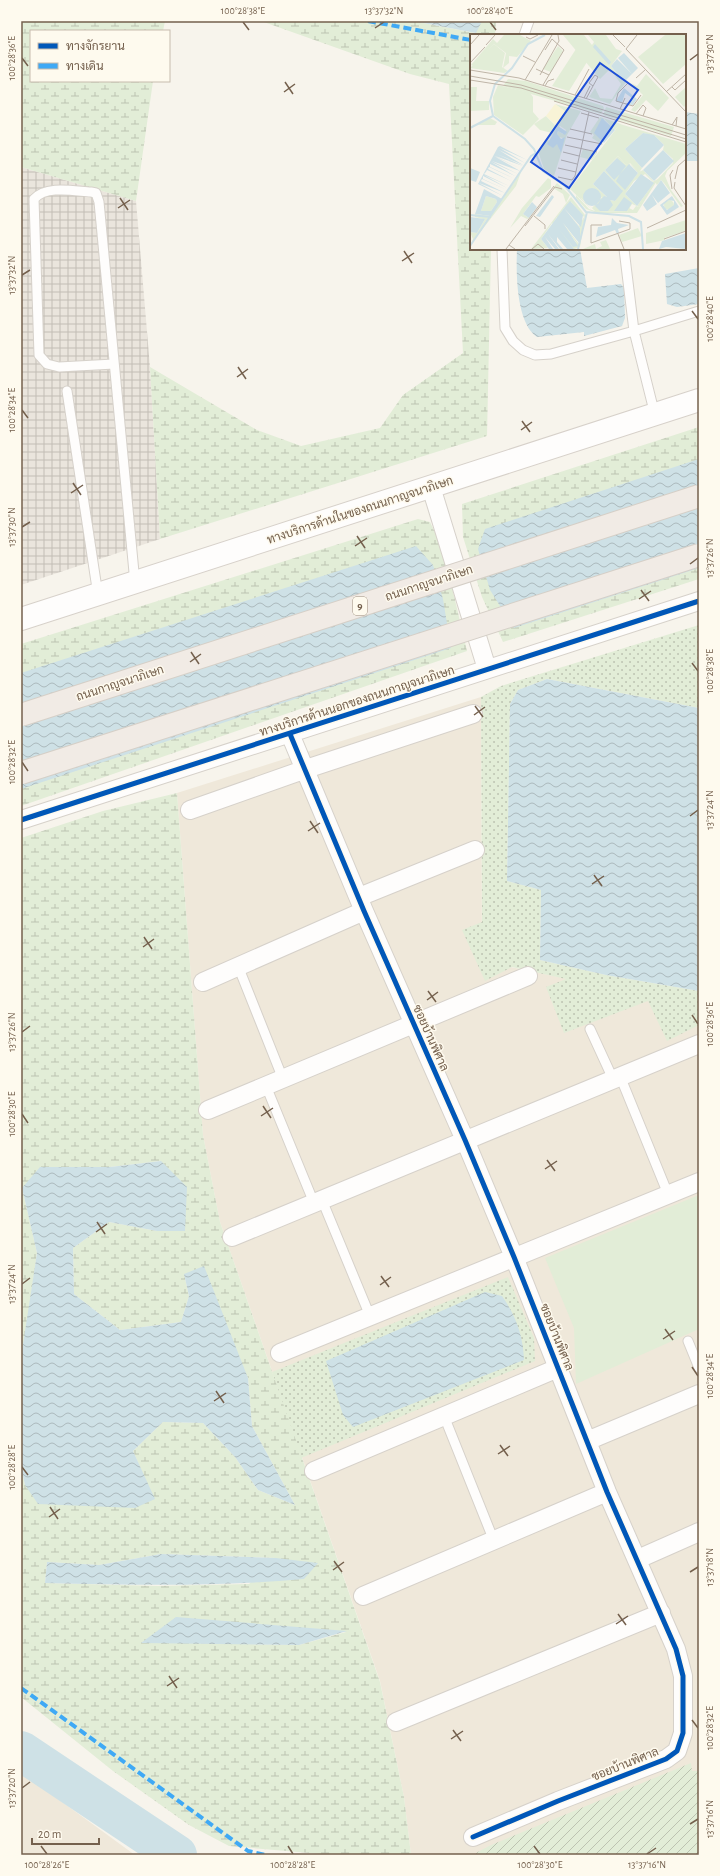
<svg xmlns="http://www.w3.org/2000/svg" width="720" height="1876" font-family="'Alegreya Sans',Sarabun,sans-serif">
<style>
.residential{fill:#efe8da}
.industrial{fill:url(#industrial-grid)}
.grass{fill:url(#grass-dots)}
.wetland{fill:url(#wetland-marsh);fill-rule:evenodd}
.park{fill:#e2edd7}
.garden{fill:url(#garden-furrows)}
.water{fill:url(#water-waves)}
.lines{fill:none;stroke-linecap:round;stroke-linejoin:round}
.river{stroke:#cee1e6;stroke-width:40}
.service-casing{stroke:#d6d1ca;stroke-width:11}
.minor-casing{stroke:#d6d1ca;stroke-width:20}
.secondary-casing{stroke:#d7d1ca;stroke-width:24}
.service{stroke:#fefdfc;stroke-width:9}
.minor{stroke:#fefdfc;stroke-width:18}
.secondary{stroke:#fefdfc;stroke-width:22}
.motorway-bridge-casing{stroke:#d5cfc7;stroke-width:24;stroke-linecap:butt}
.motorway-bridge{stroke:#f1ebe5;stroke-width:22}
.quiet{stroke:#3fa9f5;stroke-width:4;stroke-dasharray:8 4;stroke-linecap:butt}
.cycleway-casing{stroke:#fefaee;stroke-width:8}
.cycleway{stroke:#0057b8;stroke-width:5}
.ticks{fill:none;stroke:#74604d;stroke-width:1.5}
.labels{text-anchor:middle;stroke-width:3;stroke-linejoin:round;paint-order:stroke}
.shield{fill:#fefaee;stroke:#9d8e7d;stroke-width:1}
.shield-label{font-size:11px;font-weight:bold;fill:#74604d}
.street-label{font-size:12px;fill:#74604d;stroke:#fefaee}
.inset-river{fill:none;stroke:#cee1e6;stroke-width:2}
.inset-road{fill:none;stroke:#bfb5a7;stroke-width:1}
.view{fill:#1d4ed8;fill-opacity:0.15;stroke:#1d4ed8;stroke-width:2}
.inset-edge{fill:none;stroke:#74604d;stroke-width:2}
.neatline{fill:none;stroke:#74604d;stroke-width:1.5}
.ticks-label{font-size:10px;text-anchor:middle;fill:#74604d}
</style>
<defs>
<pattern id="industrial-grid" width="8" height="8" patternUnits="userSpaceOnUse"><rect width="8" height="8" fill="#eae5dd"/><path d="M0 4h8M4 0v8" fill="none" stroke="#c2bdb5"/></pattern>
<pattern id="grass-dots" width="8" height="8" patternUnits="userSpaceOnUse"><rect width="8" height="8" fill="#e2edd7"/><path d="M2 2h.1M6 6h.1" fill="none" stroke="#bcc3b1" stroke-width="1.8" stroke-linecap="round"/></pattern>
<pattern id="wetland-marsh" width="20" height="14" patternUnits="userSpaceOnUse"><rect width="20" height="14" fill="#e2edd7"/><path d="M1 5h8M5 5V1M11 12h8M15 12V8" fill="none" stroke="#bcc3b1"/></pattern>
<pattern id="garden-furrows" width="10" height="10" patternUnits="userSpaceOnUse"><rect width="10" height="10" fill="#e2edd7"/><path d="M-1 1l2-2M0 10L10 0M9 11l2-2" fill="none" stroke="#bcc3b1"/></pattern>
<pattern id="water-waves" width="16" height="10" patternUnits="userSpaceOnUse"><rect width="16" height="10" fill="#cee1e6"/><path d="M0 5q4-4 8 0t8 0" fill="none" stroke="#acbabd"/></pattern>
</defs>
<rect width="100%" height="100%" fill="#f7f4ec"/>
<path class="residential" d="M481,697l1,264 217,45v849h-288l-7,-58 -24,-116 -160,-459 -17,-87 -26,-342z
M21,1772l114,83h-114z"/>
<path class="industrial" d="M21,167l115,34 14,166 10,172 -139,46z"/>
<path class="grass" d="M699,625v83l-152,-29 -29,11 -8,14 -3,177 34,9 -1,70 66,15 93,16v34l-32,16 -19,-40 -84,32 -18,-46 20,-8 -54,-12 -27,14 -23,-51 20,-8 -1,-225 20,-11z
M508,1277l26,61 1,23 -234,97 -29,-86z"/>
<path class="wetland" d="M21,21h144l-2,10h-132v50h122l-17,120 -115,-34z
M261,21h152l62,12 7,-12h14l-1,14h-24v214h20l-4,187 -327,103 -10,-172 107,63 44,16 79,-18 23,-33 60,-42 -14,-269 -39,-10z
M699,427v152l-196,63 -21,-45 -19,-60 -1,-33z
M418,519l12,3 13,27 24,102 -446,155v-162z
M177,793l26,342 17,87 160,460 24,115 7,58h-78l-104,-9 -40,-21 -76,-54 -92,-74v-230l4,18 129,14 -21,-48 30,-29 40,1 32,34 23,33 37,15 -43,-79 -4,-48 -64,-104 5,22 -8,26 -61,8 -46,-36 -1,-46 36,-26 48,9 4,-70 -51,6 -88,21 15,65 -16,114v-529l82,-27zM161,1554l115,4 -27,26 -91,2 -113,-3 2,-21 52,3zM269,1625l77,7 -47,13 -157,-3z"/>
<path class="park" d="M699,1195v134l-123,55 -2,-56 -29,-70z"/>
<path class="garden" d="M691,1763l1,8h7v84h-223v-2l15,-8z"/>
<path class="water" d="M413,21h69l-6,12z
M685,112l14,2v47h-14z
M517,249h63l7,39 34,-4 3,4 1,30 -3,8 -38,10v-4l-47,5c-21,-14 -21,-64 -20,-88z
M699,268v36l-22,3 -10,-3 -2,-30z
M699,459v109l-185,60 -24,-38 -12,-41 7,-20z
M416,546l17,19 10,34 8,49 -430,141v-116z
M547,679l152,29v283l-93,-16 -66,-15 1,-70 -34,-9 3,-177 8,-14z
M161,1161l26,26 -2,44h-28l-48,-9 -36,26 1,46 46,36 61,-8 8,-26 -5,-22 20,-8 44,112 4,48 43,79 -37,-15 -23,-33 -32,-34 -40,-1 -30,29 22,48 -20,9 -97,-4 -13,-19 -4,-18 1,-116 15,-98 -15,-65 18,-21h70z
M485,1292l17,4c14,20 21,39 22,64l-171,67 -10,-12 -17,-54z
M161,1554l115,4 42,5 -14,16c-86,8 -172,6 -259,4l2,-21 52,3z
M176,1617l171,14 -48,14 -158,-2z"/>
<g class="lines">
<path class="river" d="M21,1751l156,104"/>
<g class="service-casing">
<path id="service" d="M524,35l5,-14
M502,249l3,79 8,13 10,9 12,5 16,-1 83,-23 65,-20
M624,249l10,82 21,84
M114,364l-55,3 -12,-3 -8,-9 -5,-156c12,-14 40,-8 57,-7l5,1 3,9 36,381
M67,391l31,204
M238,966l45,113
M590,1029l23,50
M620,1076l48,118
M266,1086l48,117
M322,1200l48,116
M688,1341l11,27
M444,1416l50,125"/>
</g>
<g class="minor-casing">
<path id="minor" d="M431,487l56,182
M290,734l74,177 101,229 49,117 93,235 69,157 7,27v57l-6,18 -11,8 -108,42 -85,36
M190,810l116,-41 167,-55
M21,820l678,-219
M359,897l116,-47
M203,982l161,-71
M208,1110l320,-134
M232,1237l467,-193
M280,1353l419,-171
M587,1441l112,-47
M314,1471l244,-103
M638,1559l61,-27
M363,1596l244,-104
M396,1722l265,-109"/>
</g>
<g class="secondary-casing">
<path id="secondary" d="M21,619l678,-219"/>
</g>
<use href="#service" class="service"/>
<use href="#minor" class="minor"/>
<use href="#secondary" class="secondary"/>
<g class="motorway-bridge-casing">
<path id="motorway-bridge" d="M21,715l678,-219
M21,773l678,-218"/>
</g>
<use href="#motorway-bridge" class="motorway-bridge"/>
<path class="quiet" d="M368,21l103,19
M21,1688l227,163 17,4"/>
<g class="cycleway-casing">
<path id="cycleway" d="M290,734l74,177 101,229 49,117 93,235 69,157 7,27v57l-6,18 -11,8 -108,42 -85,36
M21,820l678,-219"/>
</g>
<use href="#cycleway" class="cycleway"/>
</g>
<path class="ticks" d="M243,22l6,8M490,22l6,8M375,28l9,-6M22,58l6,8M690,60l8,-6M285,82l8,12M284,92l11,-8M120,198l8,12M118,208l12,-8M404,251l8,12M402,261l12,-8M22,275l8,-5M692,311l6,8M238,367l8,12M237,377l11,-8M22,410l6,8M522,421l8,11M521,430l11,-8M73,483l8,12M71,493l12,-8M22,527l8,-5M357,536l8,12M355,546l12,-8M690,564l8,-6M641,590l8,11M639,599l12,-8M191,652l8,12M190,662l11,-8M692,663l6,8M475,706l8,11M474,715l11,-8M22,762l6,9M690,816l8,-6M310,821l8,12M308,831l12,-8M594,875l8,11M592,884l12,-8M144,937l8,12M143,947l11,-8M428,991l8,11M427,1000l11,-8M692,1015l6,9M22,1032l8,-6M263,1106l8,12M22,1114l6,9M261,1116l12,-8M547,1160l8,11M545,1169l12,-8M97,1222l8,12M96,1232l11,-8M381,1276l8,11M22,1284l8,-6M380,1285l11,-8M665,1329l8,11M663,1339l12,-8M692,1367l6,9M216,1391l8,12M214,1401l12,-8M500,1445l8,11M498,1454l12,-8M22,1467l6,8M50,1507l8,12M49,1517l11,-8M334,1561l8,11M333,1570l11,-8M690,1572l8,-5M618,1614l8,11M616,1624l12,-8M169,1676l8,12M167,1686l12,-8M692,1720l6,8M453,1730l8,11M451,1739l12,-8M22,1788l8,-6M690,1824l8,-5M41,1846l6,8M288,1846l5,8M534,1846l6,8M647,1854l9,-6"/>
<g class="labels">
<rect class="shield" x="353" y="597" width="14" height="18" rx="3"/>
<g class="shield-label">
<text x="360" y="610">9</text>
</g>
<g class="street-label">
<text transform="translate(360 510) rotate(-18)" y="4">ทางบริการด้านในของถนนกาญจนาภิเษก</text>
<text transform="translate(429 583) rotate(-18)" y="4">ถนนกาญจนาภิเษก</text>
<text transform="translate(120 683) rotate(-18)" y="4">ถนนกาญจนาภิเษก</text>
<text transform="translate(357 701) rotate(-18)" y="4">ทางบริการด้านนอกของถนนกาญจนาภิเษก</text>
<text transform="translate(431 1038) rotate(66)" y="4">ซอยบ้านพิศาล</text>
<text transform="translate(557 1337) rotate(68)" y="4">ซอยบ้านพิศาล</text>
<text transform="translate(625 1764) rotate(-22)" y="4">ซอยบ้านพิศาล</text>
</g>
</g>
<g transform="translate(470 34)">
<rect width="216" height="216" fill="#f7f4ec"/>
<path d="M106,15l11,13 -18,29 -17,-5zM216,53v18l-2,2 -9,-10zM130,83l21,7 -6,6 -11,-11 -8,11 7,15 -11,-7 2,-3 -4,-3zM148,122l8,9 3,-2 10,9 4,-2 12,13 -16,24 -7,-3 -5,8 -32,-1 -14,-13v-4zM147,124l-3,22 -9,-10zM160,130l8,9 -13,16zM134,137l18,19 -7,11 -5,-1 -17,-16zM175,140l9,9 -17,23 -12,-12 9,-13zM132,163l-10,11 -9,-8zM101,163l14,18 -5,32 -6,2 -22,-26 -6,9 14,17 -14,-17 -5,7 7,9 -17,1zM101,168l13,15 -5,9 -15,-18zM94,174l16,20 -1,16 -21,-27zM87,183l19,25 3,3 -25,-23zM0,182l17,3 -17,28 3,-8 -3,-7 7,1 8,-14z" fill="#e2edd7" fill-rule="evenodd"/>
<path d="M34,1h16l11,6 -14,16 -8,-1v7l-6,5 3,-15 -12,-9 -20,22 -3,-1 22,-26 4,4zM28,51l32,8 3,4v15l6,7 -16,16 -29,-20 -1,-18zM20,84l7,4 -2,3h-19zM51,138l-5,14 -38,49 9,-15 -12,-3v-3l16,2zM78,144l3,2v8l-12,9 -3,-1 -13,18 6,4 -2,1 -6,-3 -11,12 12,-20zM188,145l-21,34h-40l-11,-4 -10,-11v-3l13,14 6,2 32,1 2,-4 4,2 3,-4 3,1 15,-26zM87,149l13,12 -4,8 -3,-9 -10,-6zM168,194l4,8 -20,6 -3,-7z" fill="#e2edd7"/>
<path d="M93,1h21l8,10 2,-3 -6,-7h18l10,14 6,2 -11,15 13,16 3,-1 -17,23 -21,-7 6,-9 5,10 12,1 9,-15 -11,-15 -10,10zM195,1h21v29l-23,20 -25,-27zM24,10l11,9 -3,14 6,4 -4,2 -34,-5zM176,40l23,24 -11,13 -12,-11 -11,12 -4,-2 12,-15 -12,-12 6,3zM38,45l18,2 77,25 1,2 -3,6 -98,-28zM0,53h7l-1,14h13v9l-19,1zM85,70l26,7 -14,24 -13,41 -10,-7 -6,-18 14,-18 -12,-3 -6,-6 12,-8 9,9 11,-13zM90,92l6,4 -3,4 -5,-3 -1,3 1,3 5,1 -4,13v-6l-11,-5zM136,73l68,20 -3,9 -68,-21zM150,90l66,20v9l-19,18 -2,5 6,14 12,16 -2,1 -17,-24 -3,-3 -4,5 -2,-3 18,-19v-4l-10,-9 1,-5 -9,-9 -12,-3 -18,16 17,19 -3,5 -9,-10 -4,2 -8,-9 -36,38 -1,4 10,11 -21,-20zM16,162l10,3 1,3 -6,9h-10zM194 171a5 5 0 1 1 10 0a5 5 0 1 1-10 0ZM216,186l-1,11 -21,7 1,2 -19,4v-11zM136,206l4,9h-27l12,-5 1,5 6,-3 -2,-4z" fill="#e2edd7" fill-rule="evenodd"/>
<path d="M85,70l11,8 -10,13 -10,-9z" fill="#f8f3d6"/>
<path d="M113,115l14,4 -5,7 -12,-3z" fill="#e2edd7"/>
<path d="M88,12l5,5 -12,21 -8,-3z" fill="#e2edd7"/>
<path d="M125,10l16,18 -2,3 -16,-18zM154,19l14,15 -6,6 -14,-16zM147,25l15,15 -8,8 -13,-16zM154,54l13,11 -4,6 -9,-1 4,-1 4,-5 -7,-5 -3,10 -6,-2zM132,84l13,12 -11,13 -10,-10zM88,92l9,6 -2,3 -7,-4 -1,3 4,5 4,-2 -4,16 -4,-9 -4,4 -6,-4zM173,99l11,2 10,10 -22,23 -17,-19zM30,112l27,14 -27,-12 25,15 -26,-13 24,15 -26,-11 26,12 -28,-10 24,12 -25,-12 26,15 -28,-10 26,13 -27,-12 24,14 -25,-12v3l23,11 -24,-11 -1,2 23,12 -24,-11 -1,2 25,12 -25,-12 -2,2 25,12 -25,-11 23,13 -24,-12v3l24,11 -25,-11 -1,2 24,12 -26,-10 24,13 -25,-12 20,-37zM193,116l11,11 -20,20 -11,-11zM147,124l9,8 -6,8 9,-10 9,9 -13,17 -9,-9 4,-7 -6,6 -9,-10zM0,134l10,4 -4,10 -6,-2zM134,137l19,20 -8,10 -5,-1 3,5 -5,6h-8l-5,-5 9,-10 3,1 -14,-13zM171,140l13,9 -17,23 -12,-12zM191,146l9,13 -12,10 -6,-8 5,9 -10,7 -4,-6zM113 163a9 9 0 1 1 18 0a9 9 0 1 1-18 0ZM14,155l18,10 -11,17 -16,-2zM16,162l10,3 1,3 -6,9h-10zM82,161l2,2 -14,20 -4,-1zM202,162l7,11 -12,8 -7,-10zM199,166l5,1v4l-7,5 -4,-5zM154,163l8,6 -5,8h-13zM100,167l13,14 -2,12 -17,-19zM62,168l5,5 -8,11 -6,-4zM94,174l16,20v16l-17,-21 15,23 -5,1 -14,-18 15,20h-7l-10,-12v5l6,7h-3l-12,-15 11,15h-4l-10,-12 8,12h-4l-8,-10zM0,183l15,2 -8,14 -7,-1zM142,184l5,5 12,2 -11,4 1,4 -2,1 -2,-4 -19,7 2,-10 13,-2zM216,199v16l-20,-2 -7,2 3,-8z" fill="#cee1e6" fill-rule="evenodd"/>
<path class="inset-river" d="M75,1l-17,9 -16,24 -17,16 -5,17 3,15 32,23 9,10 9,22 22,15 21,26 43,4 12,6 2,27M0,94l23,-12M0,181l21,2M0,212l61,-90 5,-3M108,215l9,-37"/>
<path class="inset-road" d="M143,1l12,12M167,1l-11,14 60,63M56,3l4,2 8,-4M0,11l9,-10M16,11l9,-10M75,16l7,-11 12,11 -15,25M53,22l12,6M0,29l15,-16M66,35l13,6 -6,10M0,36l49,8 167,51M70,41l19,-34 -1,-6M0,42l51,9 165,50M166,44l9,-8M0,46l51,8 165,51M55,46l27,-45M158,49l-10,10 -2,8 17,5 8,-11M75,52l3,-5 6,-2M202,53l3,3 11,-10M196,58l20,-18M105,61l14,-26M114,64l6,-12M116,65l7,-13 5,-9 -3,-2 -6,8 4,3M84,67l132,41M150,75l5,-11M111,79l18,5M166,80l7,-9 3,3 -3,8M202,91l5,-8 -1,9M100,95l22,5M97,103l35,7M95,111l32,7M93,118l16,4M91,126l16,4M88,134l18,4M88,143l14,3 3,-4 14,-64M205,145l3,-13 8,-7M205,148l-1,6 12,18M202,155l-2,-14 3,-5M64,182l11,9v4M132,191h-11v18l39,-14v-6l-11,-2M55,192l30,-39 7,2M177,194l39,-18M148,200l6,15M194,205l22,-8M39,211l45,-59M36,215l3,-4 6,4M62,215l6,-5 6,5"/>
<path class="view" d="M130,29l38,27 -69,98 -38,-26z"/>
<rect width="216" height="216" class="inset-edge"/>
</g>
<rect width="720" height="1876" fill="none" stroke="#fefaee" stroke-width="44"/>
<rect x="30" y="30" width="140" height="52" fill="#fefaee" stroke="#c7bcae"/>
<rect x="38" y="43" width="20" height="6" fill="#0057b8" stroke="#c7bcae"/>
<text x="66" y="50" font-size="12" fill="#74604d">ทางจักรยาน</text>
<rect x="38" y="63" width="20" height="6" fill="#3fa9f5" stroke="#c7bcae"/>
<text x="66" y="70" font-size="12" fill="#74604d">ทางเดิน</text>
<path d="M32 1838v6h67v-6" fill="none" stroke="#74604d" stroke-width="2"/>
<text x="38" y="1838" font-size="12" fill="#74604d" stroke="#fefaee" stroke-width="3" paint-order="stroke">20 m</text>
<rect x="22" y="22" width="676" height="1832" class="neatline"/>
<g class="ticks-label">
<text x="243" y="14">100°28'38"E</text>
<text x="384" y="14">13°37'32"N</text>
<text x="490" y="14">100°28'40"E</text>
<text transform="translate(709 54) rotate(-90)" y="4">13°37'30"N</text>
<text transform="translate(11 58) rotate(-90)" y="4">100°28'36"E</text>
<text transform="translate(11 275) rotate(-90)" y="4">13°37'32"N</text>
<text transform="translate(709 319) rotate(-90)" y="4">100°28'40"E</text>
<text transform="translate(11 410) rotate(-90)" y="4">100°28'34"E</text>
<text transform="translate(11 527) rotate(-90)" y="4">13°37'30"N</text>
<text transform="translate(709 558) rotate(-90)" y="4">13°37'26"N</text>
<text transform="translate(709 671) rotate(-90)" y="4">100°28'38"E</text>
<text transform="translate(11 762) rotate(-90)" y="4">100°28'32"E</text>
<text transform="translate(709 810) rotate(-90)" y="4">13°37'24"N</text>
<text transform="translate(709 1024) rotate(-90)" y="4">100°28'36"E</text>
<text transform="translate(11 1032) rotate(-90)" y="4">13°37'26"N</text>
<text transform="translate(11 1114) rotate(-90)" y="4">100°28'30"E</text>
<text transform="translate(11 1284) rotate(-90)" y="4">13°37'24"N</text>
<text transform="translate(709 1376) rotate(-90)" y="4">100°28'34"E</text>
<text transform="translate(11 1467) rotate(-90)" y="4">100°28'28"E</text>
<text transform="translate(709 1567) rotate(-90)" y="4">13°37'18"N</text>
<text transform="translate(709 1728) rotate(-90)" y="4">100°28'32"E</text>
<text transform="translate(11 1788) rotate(-90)" y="4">13°37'20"N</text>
<text transform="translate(709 1819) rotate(-90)" y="4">13°37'16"N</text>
<text x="47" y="1868">100°28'26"E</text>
<text x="293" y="1868">100°28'28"E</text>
<text x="540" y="1868">100°28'30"E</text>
<text x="647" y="1868">13°37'16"N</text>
</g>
</svg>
